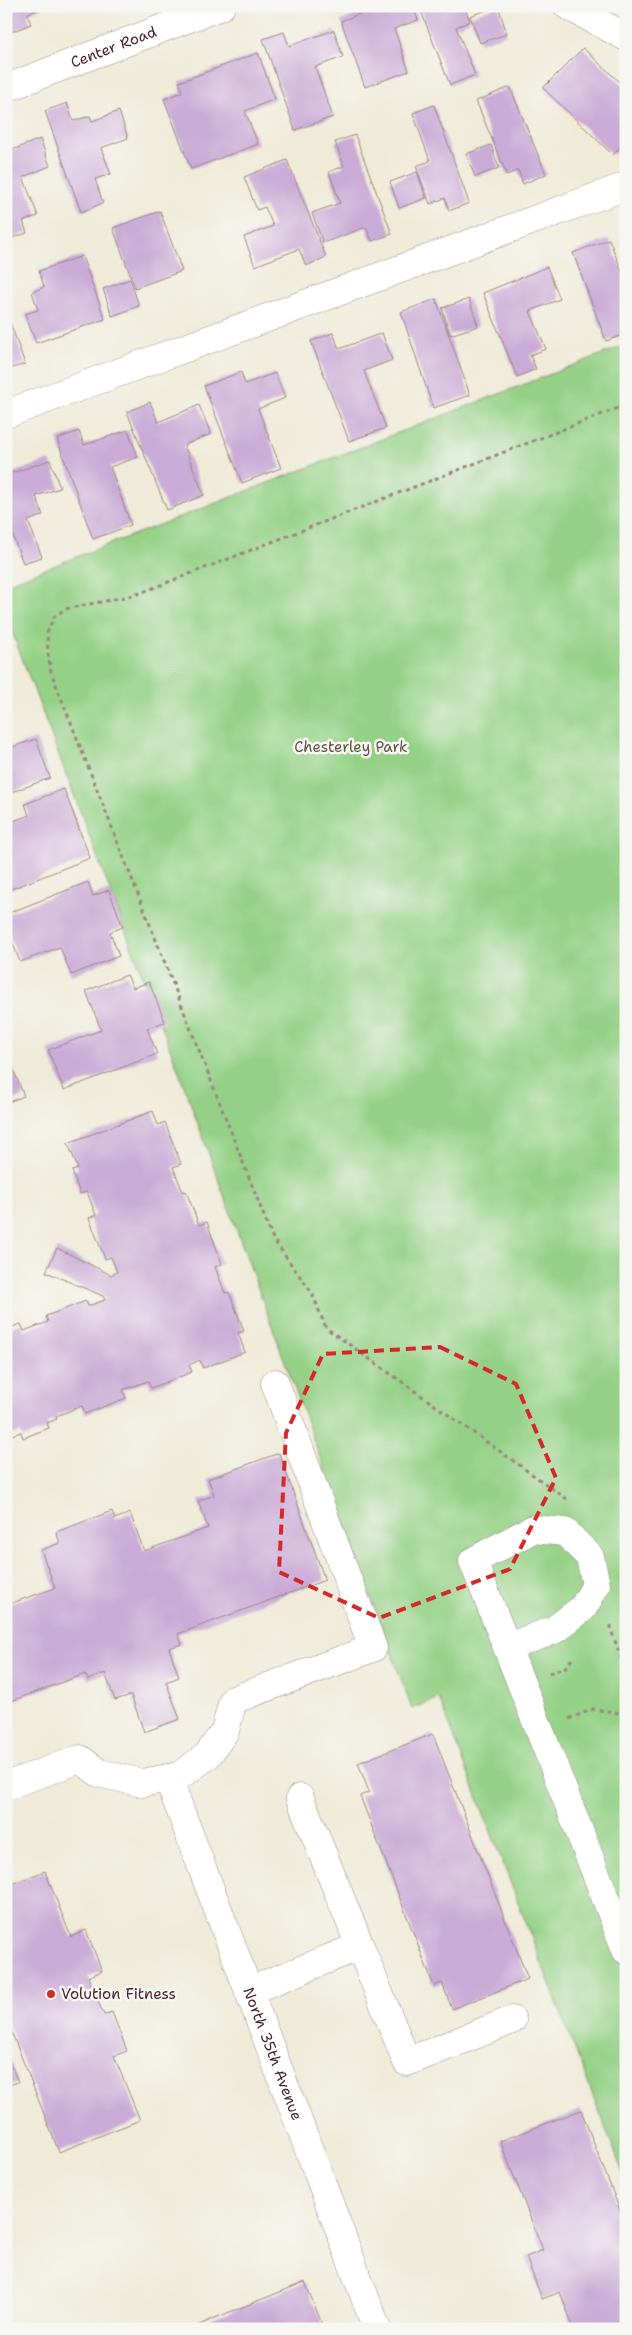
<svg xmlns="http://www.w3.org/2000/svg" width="632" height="2335" font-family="'Shantell Sans',sans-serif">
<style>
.green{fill:#94d186;stroke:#6f7858}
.building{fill:#caabd7}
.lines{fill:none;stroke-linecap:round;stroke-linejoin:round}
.minor-casing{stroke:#9c8582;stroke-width:29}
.path{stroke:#9c8582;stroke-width:3;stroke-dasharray:4 4;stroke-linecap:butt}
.minor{stroke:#fff;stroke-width:28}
.marked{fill:none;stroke:#d62828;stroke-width:4;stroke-dasharray:10 6;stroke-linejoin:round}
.poi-dot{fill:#c8321e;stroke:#f6f6f2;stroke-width:2}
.labels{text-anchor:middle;stroke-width:5;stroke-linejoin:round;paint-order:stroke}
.street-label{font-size:15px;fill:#4a1f2b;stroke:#f6f6f2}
.park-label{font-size:15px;fill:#605446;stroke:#f6f6f2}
.poi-label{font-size:15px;fill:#4a1f2b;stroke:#f6f6f2;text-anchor:start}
</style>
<rect width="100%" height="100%" fill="#f6f6f2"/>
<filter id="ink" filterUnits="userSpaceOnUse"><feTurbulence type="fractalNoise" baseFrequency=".02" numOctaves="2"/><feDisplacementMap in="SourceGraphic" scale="10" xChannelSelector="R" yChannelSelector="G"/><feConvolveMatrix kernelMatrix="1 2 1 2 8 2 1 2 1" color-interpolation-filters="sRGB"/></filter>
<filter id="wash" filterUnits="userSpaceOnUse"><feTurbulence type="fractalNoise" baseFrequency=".0096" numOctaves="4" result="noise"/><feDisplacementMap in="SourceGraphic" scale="20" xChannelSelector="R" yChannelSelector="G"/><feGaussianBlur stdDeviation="1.12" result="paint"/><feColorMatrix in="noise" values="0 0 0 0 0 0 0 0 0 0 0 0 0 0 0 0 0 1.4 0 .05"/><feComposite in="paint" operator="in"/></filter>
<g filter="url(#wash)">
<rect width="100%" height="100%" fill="#efebd8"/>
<path class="green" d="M626,345v1836l-187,-483 -27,11 -236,-645 -170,-448v-32z"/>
<g id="blocks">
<path class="building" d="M6,6h40l-19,8 4,10 -25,10z
M381,6h32l5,14 -24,9 15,42 -44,16 -24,-66z
M419,6h45l6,15 -14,6 19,48 -25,10z
M498,6l9,28 -27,9 -10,-27z
M334,30l9,27 -28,10 18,50 -38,13 -32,-91 21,-7 5,14z
M583,48l43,40v53l-13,14 -70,-67z
M258,53l17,46 -30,12 13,33 -67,25 -27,-70 18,-7 -3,-10z
M510,87l36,87 -23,10 -5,-14 -11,5 -31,-74z
M67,103l6,18 17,-5 2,5 27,-10 9,27 -27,10 10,26 -16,5 8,24 -22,9 -36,-101z
M434,105l35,98 -20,8 -4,-13 -15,6 -14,-38 14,-5 -17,-48z
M355,135l37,99 -20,7 -6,-14 -43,16 -11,-30 28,-10 -11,-31 15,-6 -9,-24z
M6,136l6,14 28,-11 10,27 -27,11 15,39 -15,5 4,12 -21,7z
M491,145l8,23 -24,9 -9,-23z
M287,160l39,97 -20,9 -7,-17 -44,17 -11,-29 29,-11 -8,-19 -8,3 -13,-33z
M417,172l9,26 -27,10 -9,-26z
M160,211l22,60 -47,17 -22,-60z
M609,239l17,43v52l-20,7 -33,-88z
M82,256l23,63 -69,24 -11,-29 13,-4 -6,-18 12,-5 -5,-16z
M547,267l13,32 -30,12 16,38 -16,6 6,14 -19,8 -34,-84z
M130,279l9,27 -27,10 -9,-27z
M436,299l34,96 -37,13 -32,-96z
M469,299l9,27 -28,9 -8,-27z
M6,311l19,53 -19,6z
M333,333l6,16 43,-16 10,27 -28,11 22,57 -37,13 -38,-100z
M241,372l4,12 30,-11 10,25 -27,11 23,59 -39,15 -38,-97z
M150,402l8,20 41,-17 12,29 -27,11 20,50 -37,15 -40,-98z
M128,430l10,27 -28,10 21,58 -38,14 -36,-100 22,-8 5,14z
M50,460l10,28 -24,8 7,19 -15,6 14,36 -19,6 -17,-45v-43z
M36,739l14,39 -44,16v-45z
M64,789l26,69 -84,33v-67l23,-9 -4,-11z
M88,882l5,14 16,-6 14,37 -13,5 9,24 -48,19 -11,-28 -40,15 -14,-36v-12z
M127,975l6,13 16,-6 16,40 -18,6 10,26 -93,36 -16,-40 53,-20 -15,-39z
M6,1051l18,45 -18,7z
M153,1111l5,14 7,-3 16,42 -8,3 10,25 3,-1 13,34 8,-3 15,42 -7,3 10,26 4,-1 15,39 -6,2 7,19 -42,16 -3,-8 -11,5 3,7 -41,16 -3,-7 -25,9 3,8 -41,16 -3,-8 -26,10 1,3 -10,4 2,5 -26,10 -2,-6 -15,5v-108l15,-5 3,7 24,-9 -2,-6 40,-15 2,5 17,-6 -2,-4 -57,-24 11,-24 54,27 6,-3 -6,-15 -6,2 -16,-41 7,-3 -9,-23 -7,2 -8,-23 6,-2 -10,-26z
M279,1453l46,127 -147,54 4,10 -13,4 10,29 -13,5 14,37 -36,13 -13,-37 -16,5 -10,-27 -17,7 -3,-6 -79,29v-98l49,-17 -14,-38 19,-7 -4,-11 56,-21 3,8 15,-6 14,38 64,-23 -10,-27 16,-6 -6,-16z
M433,1734l95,245 -76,30 -10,-26 -8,3 -74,-190 9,-4 -11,-29z
M45,1871l26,66 15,-7 16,41 -14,6 16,38 8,-3 15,39 -13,5 26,64 -81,32 -53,-134v-132z
M6,2052l12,30 -12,4z
M581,2110l45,116v103h-52l-14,-37 -18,7 -16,-42 17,-7 -43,-109z
M305,2282l19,47h-133l24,-11z"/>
</g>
</g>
<g filter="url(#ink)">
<use href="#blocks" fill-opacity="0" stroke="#9c8582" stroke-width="1"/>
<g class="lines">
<g class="minor-casing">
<g id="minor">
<path d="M568,6l58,31"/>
<path id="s1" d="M6,88l215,-82"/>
<path d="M6,414l620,-228"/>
<path d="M508,1647l46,-17 29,-22 13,-23 -6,-28 -25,-25 -32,-3 -60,32 153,389"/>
<path id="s2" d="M168,1778l209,551"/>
<path d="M6,1786l74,-27 19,14 43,10 37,-7 28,-20 18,-25 8,-31 140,-52 -98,-265"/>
<path d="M360,1946l47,116 105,-42"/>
<path d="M249,1991l111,-45 -60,-148"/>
</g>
</g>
<path class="path" d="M567,1499l-241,-171 -14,-35 -39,-54 -222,-567 -3,-19 -1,-20 7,-16 11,-8 70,-14 491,-190
M611,1625v5l15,41
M549,1673l17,-6 8,-11
M569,1719l24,-10 33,5"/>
<use href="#minor" class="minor"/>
</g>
</g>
<path class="marked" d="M440,1347l76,37 40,94 -46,91 -131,49 -100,-46 7,-139 37,-79z"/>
<circle class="poi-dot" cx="51" cy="1994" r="5"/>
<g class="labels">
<g class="street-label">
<text dy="5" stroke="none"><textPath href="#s1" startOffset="115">Center Road</textPath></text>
<text dy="5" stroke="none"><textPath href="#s2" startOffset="295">North 35th Avenue</textPath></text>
</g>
<g class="park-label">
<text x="351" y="752">Chesterley Park</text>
</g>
<g class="poi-label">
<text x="61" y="1999">Volution Fitness</text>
</g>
</g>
<rect width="632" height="2335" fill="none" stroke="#f6f6f2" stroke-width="25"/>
</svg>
